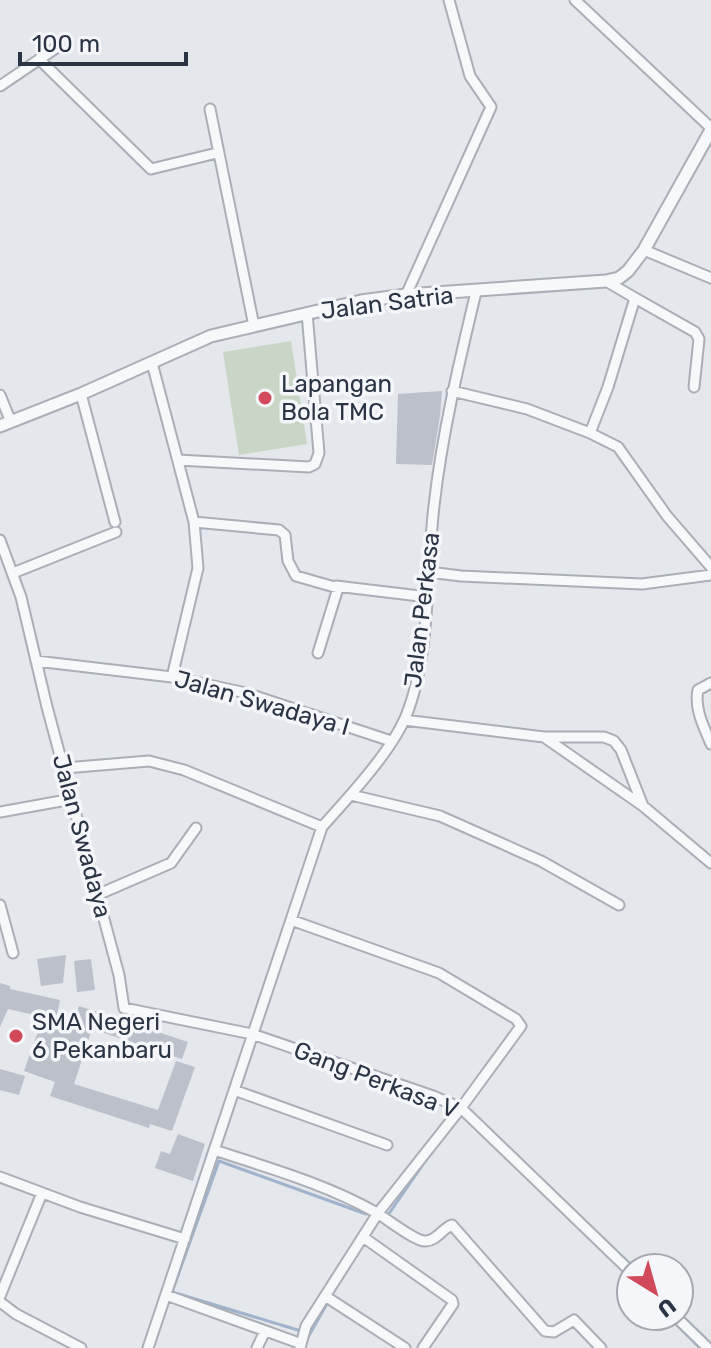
<svg xmlns="http://www.w3.org/2000/svg" width="711" height="1348" font-family="Rubik,sans-serif">
<style>
.green{fill:#c9d6c5}
.lines{fill:none;stroke-linecap:round;stroke-linejoin:round}
.stream{stroke:#9fb4cc;stroke-width:3}
.building{fill:#bbc0ca}
.minor-casing{stroke:#a9aeb7;stroke-width:13}
.tertiary-casing{stroke:#a9aeb7;stroke-width:15}
.minor{stroke:#f7f8fa;stroke-width:9}
.tertiary{stroke:#f7f8fa;stroke-width:11}
.poi-dot{fill:#d1495b;stroke:#f4f6f9;stroke-width:3}
.labels{text-anchor:middle;stroke-width:7;stroke-linejoin:round;paint-order:stroke}
.street-label{font-size:24px;fill:#2b3445;stroke:#f4f6f9}
.poi-label{font-size:24px;fill:#2b3445;stroke:#f4f6f9;text-anchor:start}
</style>
<rect width="100%" height="100%" fill="#e4e7ec"/>
<path class="green" d="M291,341l16,103 -68,11 -16,-103z"/>
<g class="lines">
<path class="stream" d="M485,1125l149,143
M388,1215l47,-68
M679,1313l26,25
M668,1316l32,32
M301,1331l-129,-39 47,-131 147,53
M307,1339l21,-37"/>
</g>
<path class="building" d="M442,391l-2,25 -8,49 -36,-1 2,-70z
M66,955l-3,28 -22,3 -4,-27z
M91,959l4,31 -18,2 -3,-31z
M0,983l10,3v3l50,11 -5,25 15,5 9,-24 109,36 -6,17 -90,-30 -18,55 84,26 18,-49 19,6 -23,64 -22,-7 -1,4 -99,-32 5,-14 -31,-11 19,-54 -35,-8 -8,18z
M0,1069l25,7 -6,19 -19,-5z
M178,1134l27,10 -12,37 -38,-13 6,-17 9,3z"/>
<g class="lines">
<g class="minor-casing">
<path id="minor" d="M575,0l136,128
M39,59l112,110 66,-16
M0,86l56,-38
M210,109l44,217
M644,250l67,28
M406,295l85,-188 -21,-31 -21,-76
M635,298l60,34 4,7 -5,48
M152,363l42,159 4,46 -26,109
M452,391l75,18 63,24 28,14 49,69 44,51
M81,394l34,128
M0,395l11,27
M590,433l18,-46 27,-89 -29,-17
M178,460l131,7 6,-3 4,-11 -12,-140
M194,522l85,8 6,5 3,26 8,15 42,12 -20,65
M0,540l21,57 26,110 72,268 5,33 128,26 181,62 28,12 170,164
M429,572l32,4 181,8 69,-9
M13,573l103,-41
M336,586l92,11
M36,661l136,16 74,16 145,48
M711,683l-13,7c-4,19 6,37 13,54
M404,720l140,17h60l10,4 7,9 22,56
M544,737l99,69 68,57
M65,768l84,-7 35,9 138,57
M351,795l89,21 101,45 78,44
M0,812l72,-13
M97,895l74,-32 25,-35
M0,905l13,48
M291,920l148,53 77,46 5,7 -60,82 -83,105 -72,113 -6,22
M234,1090l153,55
M214,1150c55,18 112,34 163,63 10,6 39,29 49,28 10,0 17,-13 26,-16l93,106 9,1 20,-12 27,28
M0,1177l80,30 105,32
M363,1237l89,63 1,4 -30,44
M166,1295l133,48
M0,1296l42,-103
M325,1296l80,52
M0,1302l16,12 65,34
M675,1316l33,32
M148,1348l174,-521c26,-29 69,-75 84,-111 25,-62 20,-144 28,-210 8,-72 25,-143 42,-214
M257,1348l8,-17"/>
</g>
<g class="tertiary-casing">
<path id="tertiary" d="M0,426l81,-32 130,-58 150,-35 45,-6 200,-14 13,-3 9,-7 16,-21 67,-120"/>
</g>
<use href="#minor" class="minor"/>
<use href="#tertiary" class="tertiary"/>
</g>
<g class="poi-dot">
<circle cx="265" cy="398" r="8"/>
<circle cx="16" cy="1036" r="8"/>
</g>
<g class="labels">
<g class="street-label">
<text transform="translate(387 303) rotate(-7)" y="8">Jalan Satria</text>
<text transform="translate(422 610) rotate(-83)" y="8">Jalan Perkasa</text>
<text transform="translate(262 703) rotate(16)" y="8">Jalan Swadaya I</text>
<text transform="translate(82 836) rotate(75)" y="8">Jalan Swadaya</text>
<text transform="translate(376 1080) rotate(21)" y="8">Gang Perkasa V</text>
</g>
<g class="poi-label">
<text x="281" y="392">Lapangan<tspan x="281" dy="28">Bola TMC</tspan></text>
<text x="32" y="1030">SMA Negeri<tspan x="32" dy="28">6 Pekanbaru</tspan></text>
</g>
</g>
<g transform="translate(655 1292) rotate(143)"><circle r="38" fill="#f4f6f9" stroke="#a4a8b1" stroke-width="2"/>
<path d="M0-6L14 30L0 20L-14 30Z" fill="#d1495b"/>
<text y="-12" font-size="22" font-weight="bold" text-anchor="middle" fill="#2b3445">U</text>
</g>
<path d="M20 52v12h166v-12" fill="none" stroke="#2b3445" stroke-width="4"/>
<text x="32" y="52" font-size="24" fill="#2b3445" stroke="#f4f6f9" stroke-width="6" paint-order="stroke">100 m</text>
</svg>
